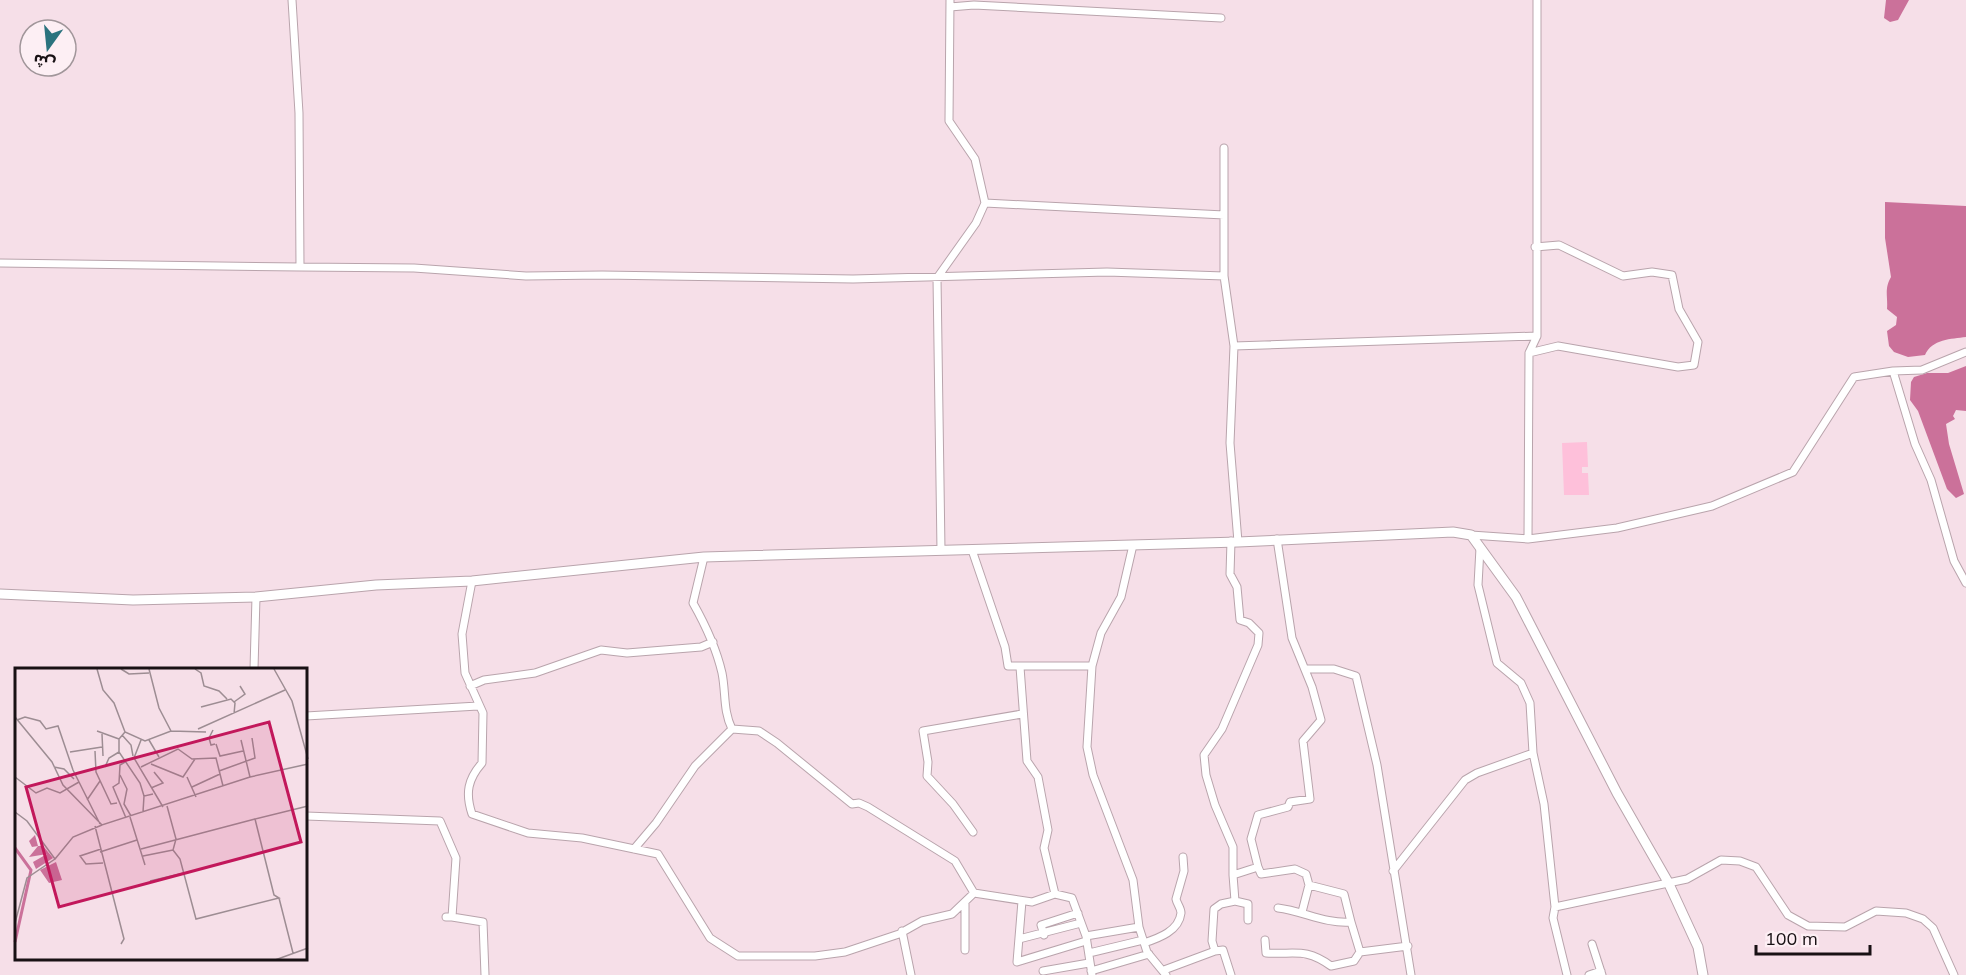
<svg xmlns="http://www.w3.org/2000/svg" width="1966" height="975" font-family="Mulish,'Noto Sans Arabic',sans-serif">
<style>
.green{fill:#fec0da}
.water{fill:#cb719a}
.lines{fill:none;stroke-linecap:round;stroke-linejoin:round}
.street-casing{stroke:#b9a4ac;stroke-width:9}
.secondary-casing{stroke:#b9a4ac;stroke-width:11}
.street{stroke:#fff;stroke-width:7}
.secondary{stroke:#fff;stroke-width:9}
.inset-river{fill:none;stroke:#cb719a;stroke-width:3}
.inset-road{fill:none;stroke:#9d8d93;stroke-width:1.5}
.view{fill:#c2185b;fill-opacity:0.15;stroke:#c2185b;stroke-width:3}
.inset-edge{fill:none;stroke:#181114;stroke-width:3}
</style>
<rect width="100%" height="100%" fill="#f6dfe8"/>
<path class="green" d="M1587,442l1,25h-6v6h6l1,22h-25l-2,-52z"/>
<path class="water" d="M1886,0h23l-11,20 -8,2 -6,-4z
M1885,202l81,4v131c-15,2 -34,2 -41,18l-17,2 -14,-5 -5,-6 -2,-15 9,-6 1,-8 -10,-8c1,-13 -3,-20 4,-32l-6,-39z
M1966,366v45l-10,-1 -3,6 2,3 -9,5 3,20 15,50 -8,4 -9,-9 -29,-78 -8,-11 1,-18 3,-5 13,-4h21z"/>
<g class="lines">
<g class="street-casing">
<path id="street" d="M950,7l24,-2 247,13
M1224,148v128l10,70 -4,97 8,99
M985,203l239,12
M0,263l300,4 -1,-154 -7,-113
M300,267l114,1 112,8 76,-1 251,4 254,-7 117,4
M1234,346l303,-10
M1529,353l29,-7 120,21 16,-2 4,-23 -19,-33 -7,-34 -20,-3 -29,4 -64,-31 -24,2
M1893,371l29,-1 44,-18
M1471,535l57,4 89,-11 95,-22 81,-34 61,-95 39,-6 22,73 16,36 23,81 12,22
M1528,539l1,-186 8,-17v-336
M1231,541l-1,33 7,13 3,33 9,3 10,10 -1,12 -36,84 -18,26 2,20 9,30 18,42v28
M1480,548l-2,37 19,78 24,20 9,20 3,50 11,51 11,103 -2,11 14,57
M941,550l-4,-272 39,-55 9,-20 -10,-44 -26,-38 1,-121
M972,550l33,97 3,19h84l9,-33 20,-36 12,-52
M704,557l-11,46c13,23 23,44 29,70 4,20 1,38 10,56
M472,581l-10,53 3,39 18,40 -1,50c-14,16 -17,30 -10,51l56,19 54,5 76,16 52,84 28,18h77l30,-4 54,-18 23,-13 30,-7 22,-21 58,9 23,-8
M1092,666l-5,81 6,28 40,105 6,47 8,25 19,23
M1020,667l7,94 11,16 10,53 -4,18 11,46 17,4 14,38 6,39
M254,669l2,-72
M1305,669h29l22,7 21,89 34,210
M470,686l14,-6 51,-7 66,-23 26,3 74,-6 12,-5
M306,716l172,-10
M306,816l134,5 16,37 -4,59h-6
M973,832l-20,-28 -26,-28 1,-14 -5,-31 99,-17
M634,849l22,-26 39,-57 37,-37 27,2 18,12 75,61 7,-1 9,4 87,54 19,32
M1258,867l3,7 34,-5 11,5 3,11
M1393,871l72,-91 12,-7 56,-20
M1022,901l-5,61 69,-21
M1235,901l13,3v16
M965,904v46
M1555,907l132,-28 34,-19 19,1 16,6 32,48 20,11 37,1 31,-16 30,2 17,6 10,9 21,47
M1278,908c25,3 47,16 73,14l9,30 48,-6
M1302,912l7,-27 35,9 7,28
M452,917l31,5 2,53
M902,931l9,44
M1044,935l-3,-10 37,-12
M1086,936l53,-9
M1019,939l62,-16
M1265,940l1,13c28,2 39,-6 65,13l23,-5 6,-9
M1144,943c15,-5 35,-12 37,-30 0,-5 -4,-9 -5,-14l8,-28 -1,-14
M1592,944l10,31
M1215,951l8,-1 8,25
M1089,953l54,-13
M1164,970l51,-19 -3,-10 2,-32 7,-5 14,-3 -2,-26 25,-8 -7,-28 7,-24 30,-8 2,-5 20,-3 -7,-58 18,-21 -9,-33 -20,-49 -15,-99
M1043,971l46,-8
M1091,971l58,-17
M1589,975l12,-4"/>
</g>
<g class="secondary-casing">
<path id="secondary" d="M0,594l133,6 123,-3 120,-12 96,-4 232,-24 534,-15 215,-10 18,3 45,62 101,196 51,89 30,65 5,28"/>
</g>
<use href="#street" class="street"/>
<use href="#secondary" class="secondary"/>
</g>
<g transform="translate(15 668)">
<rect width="292" height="292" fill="#f6dfe8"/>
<path d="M20,167l3,11h5l10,12 -17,11 -3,-7 14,-8 -18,3 9,-11 -6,1 -3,-6zM41,194l6,18 -13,3 -9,-13z" fill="#cb719a"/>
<path class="inset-river" d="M0,180l16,22 -16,72"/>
<path class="inset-road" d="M82,1l6,21 11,13 11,29 20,9 26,-10 35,1M106,1l8,5 20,-1M134,1l10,39 12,23M180,1l6,4 3,13 15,5 8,8M259,1l18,32 16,58M219,34l11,-8 -5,-8M186,39l30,-8 4,4 -1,11M0,49l37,45 11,23 39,40 148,-48 58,-13M2,52l8,-3 15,4 6,8 12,-3 15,44 27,54M183,61l87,-39M198,62l-4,8 2,7 4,-1M82,63l22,8M110,64l-6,7v13l21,31 4,13M87,66l1,22M107,67l9,10 2,11M126,72l-7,18 29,49M134,72l10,17M226,72l9,37M201,76l4,12 23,-5M80,83l1,21 15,32 6,-1M55,84l32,-5M110,94l-5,3 -1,18 -6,4 13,31M136,96l32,13 12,-18M39,99l10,2 10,10M90,99l4,-9 10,-6M126,99l37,-18 14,10 24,-1 7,28M204,103l36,-13 -3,-20M105,107l7,14 -3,15 7,12M0,109l21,16 11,-5 13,5 19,-11M172,109l9,20M177,119l28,-13M136,120l12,-5 -9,-11M72,132l13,-19M152,138l9,33 -3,11 7,9 16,60 83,-21 -5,-3 -19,-76 53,-13M0,144l12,9 28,38 18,-22 29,-12M128,144l1,-16 9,-2M115,149l15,48M80,158l29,113 -3,5M86,181l-21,7 6,8 17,-1M126,181l114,-30M85,184l37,-12M128,188l30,-6M135,213l34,-8M264,230l14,55M0,255l12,-45 28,-19M260,292l33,-12"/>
<path class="view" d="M254,54l32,120 -242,65 -33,-120z"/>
<rect width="292" height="292" class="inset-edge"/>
</g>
<g transform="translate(48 48) rotate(195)"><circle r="28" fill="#fdeff4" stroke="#a1969a" stroke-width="1.5"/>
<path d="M0-4.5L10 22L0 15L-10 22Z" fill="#2b737e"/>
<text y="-9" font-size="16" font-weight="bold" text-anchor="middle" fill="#181114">ش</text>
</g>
<path d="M1756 945v9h114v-9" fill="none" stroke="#181114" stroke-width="3"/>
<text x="1765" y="945" font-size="18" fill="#181114" stroke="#fdeff4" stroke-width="4.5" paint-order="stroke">100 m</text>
</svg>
